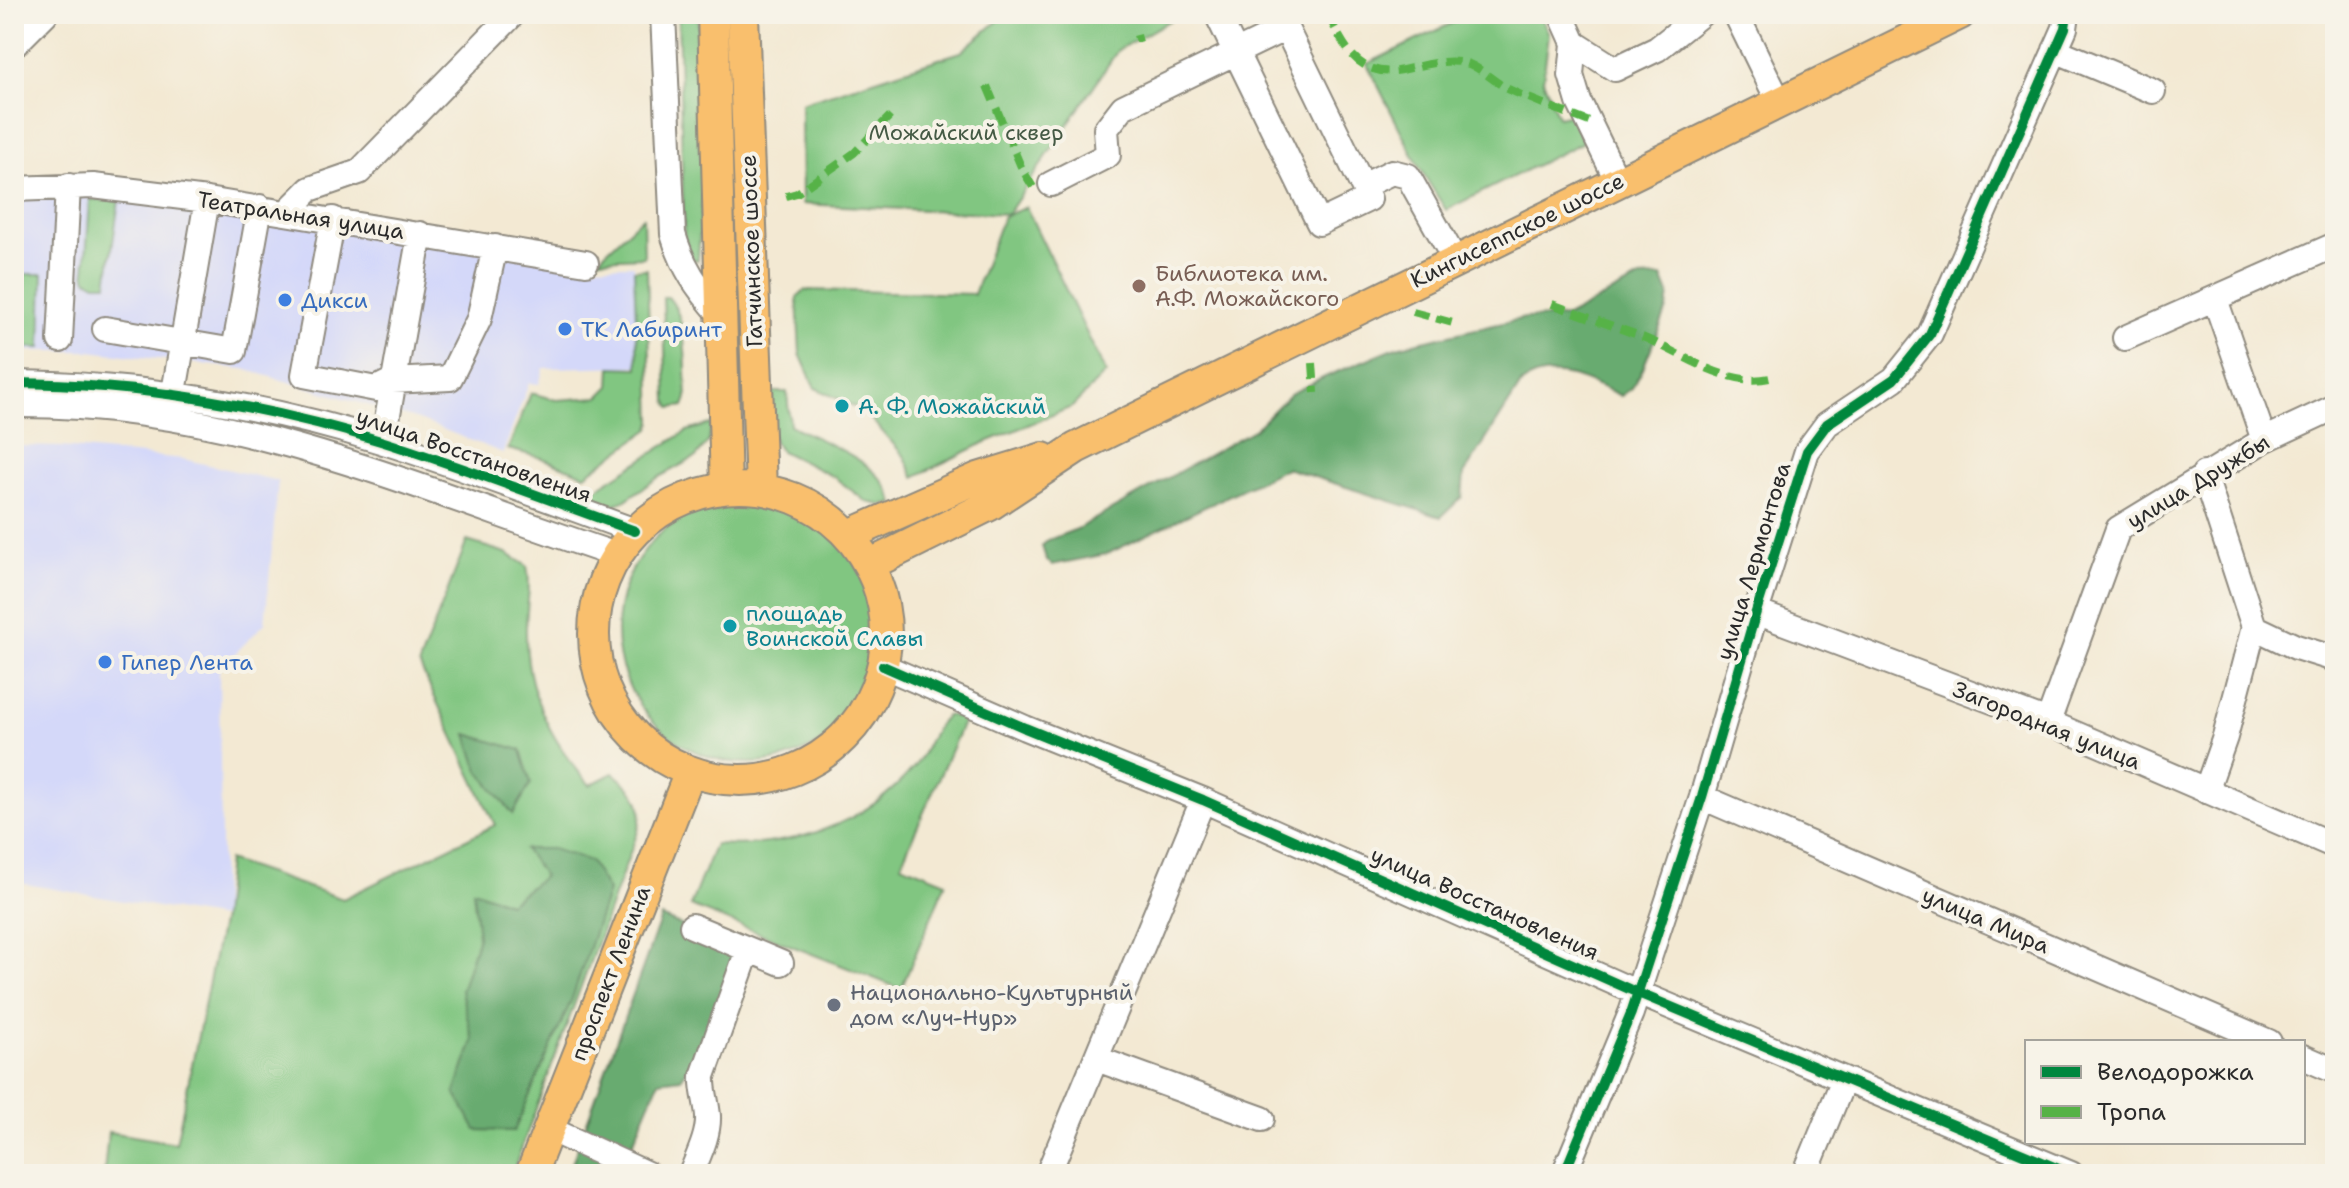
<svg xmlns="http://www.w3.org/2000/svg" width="2349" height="1188" font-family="'Shantell Sans',sans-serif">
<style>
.built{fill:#d4d8f9}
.green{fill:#81c681;stroke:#567856;stroke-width:2}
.forest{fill:#68ab6f;stroke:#4a6b4d;stroke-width:2}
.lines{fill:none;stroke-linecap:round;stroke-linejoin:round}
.minor-casing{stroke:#8f8a7f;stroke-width:28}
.major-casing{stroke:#8f8a7f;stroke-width:34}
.minor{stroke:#fff;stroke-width:24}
.major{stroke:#f9bf6d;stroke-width:30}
.quiet{stroke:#56b246;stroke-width:8;stroke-dasharray:16 8;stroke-linecap:butt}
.cycleway-casing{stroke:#f7f3e8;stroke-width:15}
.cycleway{stroke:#00873e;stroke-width:10}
.education-dot{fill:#8d6e63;stroke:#f7f3e8;stroke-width:3}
.shop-dot{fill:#3f7fe0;stroke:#f7f3e8;stroke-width:3}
.culture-dot{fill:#0f9aa8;stroke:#f7f3e8;stroke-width:3}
.worship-dot{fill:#6b7280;stroke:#f7f3e8;stroke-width:3}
.labels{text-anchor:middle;stroke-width:8;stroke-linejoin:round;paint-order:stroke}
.park-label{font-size:22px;fill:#455a45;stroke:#f7f3e8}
.street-label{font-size:22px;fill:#2b2b2b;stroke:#f7f3e8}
.education-label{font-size:22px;fill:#785e54;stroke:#f7f3e8;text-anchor:start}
.shop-label{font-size:22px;fill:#366cbe;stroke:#f7f3e8;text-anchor:start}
.culture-label{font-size:22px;fill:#0d838f;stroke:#f7f3e8;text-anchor:start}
.worship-label{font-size:22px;fill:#5b616d;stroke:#f7f3e8;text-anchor:start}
</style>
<rect width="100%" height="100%" fill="#f7f3e8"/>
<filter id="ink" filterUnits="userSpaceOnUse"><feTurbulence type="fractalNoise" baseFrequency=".0125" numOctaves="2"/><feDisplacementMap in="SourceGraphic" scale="16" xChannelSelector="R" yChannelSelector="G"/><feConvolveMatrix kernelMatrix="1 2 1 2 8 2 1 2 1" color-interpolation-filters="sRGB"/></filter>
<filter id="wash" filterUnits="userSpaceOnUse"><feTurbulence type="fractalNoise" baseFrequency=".006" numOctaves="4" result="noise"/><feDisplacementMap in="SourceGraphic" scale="32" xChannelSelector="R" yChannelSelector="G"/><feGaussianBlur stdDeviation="1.8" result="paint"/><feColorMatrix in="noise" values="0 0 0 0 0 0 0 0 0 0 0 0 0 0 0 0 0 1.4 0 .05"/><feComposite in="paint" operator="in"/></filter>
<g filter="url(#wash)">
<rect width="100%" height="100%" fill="#f3e9d3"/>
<path class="built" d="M115,197l465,69 54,-1 3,101 -93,2 -5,16 -10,-1 -26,70 -84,-33 -175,-51 -154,-18h-76v-4h27l2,-73h-29v-75z
M14,446l47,1 122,12 95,22 -13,142 -46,47 3,248 -208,-36z"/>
<path class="green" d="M678,14h20l5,169 -5,77h-5l-9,-22z
M1006,14h175l-63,36 -110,164 -206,-10 -1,-101 160,-51z
M1471,14h69l9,20 -6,46 15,37 13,-3 12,28 -137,68 -27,-43 -52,-103z
M90,199l29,2 -12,83h-11l-9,-5 -2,-6z
M1026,207l80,166 -34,34 -88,36 -70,34 -9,-20 -41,-46 -49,-23 -15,-34 -3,-57 8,-7 169,4 29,-77z
M643,217l1,40 -46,2z
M647,269l5,153 -2,7 -65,46 -43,-17 -34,-9 23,-56 25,7 43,-3 11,-11 1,-19 27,1 -4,-98z
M14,274h29l-2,74 -27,-1z
M663,297h5c21,22 17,72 19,101l-3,8 -13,2 -4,-8z
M769,392h18l3,33c35,19 93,35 104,79l-13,1 -14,-3 -33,-25 -53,-26 -7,-9 -4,-14z
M711,424l-2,17 -13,16 -37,20 -35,24 -11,4 -14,-2 -11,-9 99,-63z
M617 631a132 132 0 1 1 264 0a132 132 0 1 1-264 0Z
M467,541l39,12 21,13c5,23 -2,46 -1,68 0,58 26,109 64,151l23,-12c23,18 34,30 24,61l-125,340h-408l4,-42 68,11 46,-225 6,-58 115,39 152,-74 -76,-161z
M947,715l18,3 -64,146 45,18 -45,107 -211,-83 25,-62c75,5 150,-18 199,-77 13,-16 18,-39 33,-52z"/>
<path class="forest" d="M1662,277l7,17 -2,15 -24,59 -11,20 -11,8c-28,-14 -71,-35 -99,-13l-58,91 -2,23 -21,20 -155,-49 -179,86 -55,11 -6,-6 -4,-13 6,-6 29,-11 178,-100 35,-35 35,-17 71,-30 129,-29 41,-1 74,-39z
M467,734l54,16 10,33 -18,31 -34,-43z
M524,849h28l38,12 18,30 -36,108 -58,132 -38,-1 -21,-37 18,-52 -12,-50 17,-54 -5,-47 36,13 35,-27z
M661,917l62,26 14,14 -31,87 -25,34 -22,3 -39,93h-52z"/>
</g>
<g filter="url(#ink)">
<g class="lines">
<g class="minor-casing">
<path id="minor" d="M663,14l10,220c10,34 24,53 47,80
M1217,14l102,209 50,-24 -90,-185
M1561,14l13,29 -3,32 8,27 38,78
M1736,14l43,88
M1574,43l41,26 42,-20 44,-35
M14,45l31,-31
M2055,50l98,41
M1051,184l57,-29 -2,-26 17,-22 163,-79
M1363,186l29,-14 16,4 47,84
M14,189l79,-3 114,14 379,63
M287,212l23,-23 49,-17 154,-158
M333,219l-29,156 72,14 16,-8 58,-3 29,-59 16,-72
M2215,299l49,141
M105,329l129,22 26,-144
M2125,338l210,-93
M60,340l8,-154
M14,383c124,1 252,22 370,59 85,27 168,59 251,89
M14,405c218,-2 401,83 602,150
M171,410l36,-210
M383,442l37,-208
M2204,474l50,153 -29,110 -19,54
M1756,612l292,110 287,124
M2254,627l42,20 39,12
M883,666l142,62 178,72 435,193 433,181
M2048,722l70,-193 146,-89 71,-33
M1702,797l567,245
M692,926l89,37
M2303,1057l32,14
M1097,1059l165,60
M549,1129l98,45
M691,1174c7,-18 18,-39 17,-58 -1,-14 -6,-26 -5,-40l45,-126
M1048,1174l155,-374
M1564,1174l67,-161 71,-216 54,-185 51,-161 20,-27 67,-45 36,-45 135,-306 2,-14
M1805,1174l39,-95"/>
</g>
<g class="major-casing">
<path id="major" d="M713,14l13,474
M743,14l18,475
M594 634a146 146 0 1 1 292 0a146 146 0 1 1-292 0Z
M849,535l129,-57 65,-20
M869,565l121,-60 86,-57 884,-434
M531,1174l159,-402"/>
</g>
<use href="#minor" class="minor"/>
<use href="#major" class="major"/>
<path class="quiet" d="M1328,14c18,38 34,68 83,54 16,-4 37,-9 55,-5 14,4 28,19 42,26 26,12 54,22 81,33
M1137,35l2,7
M987,86l35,83 11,18
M786,196l11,-3 57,-40 36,-37
M1552,304c29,11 59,21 88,32 41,16 88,54 134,41
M1413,312l44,12
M1313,363l2,30"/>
<g class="cycleway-casing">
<path id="cycleway" d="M14,383c124,1 252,22 370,59 85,27 168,59 251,89
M883,666l142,62 178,72 435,193 433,181
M1564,1174l67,-161 71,-216 54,-185 51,-161 20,-27 67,-45 36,-45 135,-306 2,-14"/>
</g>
<use href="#cycleway" class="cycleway"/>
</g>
</g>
<circle class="education-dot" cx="1139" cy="286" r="8"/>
<g class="shop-dot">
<circle cx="285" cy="300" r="8"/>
<circle cx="565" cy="329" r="8"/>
<circle cx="105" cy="662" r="8"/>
</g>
<g class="culture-dot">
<circle cx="842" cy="406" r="8"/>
<circle cx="730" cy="626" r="8"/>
</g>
<circle class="worship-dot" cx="834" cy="1005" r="8"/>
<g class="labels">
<g class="park-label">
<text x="966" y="140">Можайский сквер</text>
</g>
<g class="street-label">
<text transform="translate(301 215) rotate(9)" y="8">Театральная улица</text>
<text transform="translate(1517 230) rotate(-26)" y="8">Кингисеппское шоссе</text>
<text transform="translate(751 251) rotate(-92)" y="8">Гатчинское шоссе</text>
<text transform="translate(474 455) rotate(19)" y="8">улица Восстановления</text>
<text transform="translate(2198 481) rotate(-31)" y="8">улица Дружбы</text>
<text transform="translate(1753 561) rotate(-73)" y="8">улица Лермонтова</text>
<text transform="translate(2047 725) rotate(22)" y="8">Загородная улица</text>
<text transform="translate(1485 903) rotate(24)" y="8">улица Восстановления</text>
<text transform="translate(1986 920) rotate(23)" y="8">улица Мира</text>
<text transform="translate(610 973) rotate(-69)" y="8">проспект Ленина</text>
</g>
<g class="education-label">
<text x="1155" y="281">Библиотека им.<tspan x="1155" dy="25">А.Ф. Можайского</tspan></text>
</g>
<g class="shop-label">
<text x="301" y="308">Дикси</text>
<text x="581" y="337">ТК Лабиринт</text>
<text x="121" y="670">Гипер Лента</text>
</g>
<g class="culture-label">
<text x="858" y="414">А. Ф. Можайский</text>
<text x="746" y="621">площадь<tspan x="746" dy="25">Воинской Славы</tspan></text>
</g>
<g class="worship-label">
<text x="850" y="1000">Национально-Культурный<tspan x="850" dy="25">дом «Луч-Нур»</tspan></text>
</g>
</g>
<rect width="2349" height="1188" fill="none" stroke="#f7f3e8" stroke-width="48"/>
<rect x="2025" y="1040" width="280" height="104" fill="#f7f3e8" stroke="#a5a39c" stroke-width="2"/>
<rect x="2041" y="1066" width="40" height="12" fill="#00873e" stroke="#a5a39c" stroke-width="2"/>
<text x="2097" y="1080" font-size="24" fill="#2b2b2b">Велодорожка</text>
<rect x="2041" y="1106" width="40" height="12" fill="#56b246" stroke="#a5a39c" stroke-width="2"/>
<text x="2097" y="1120" font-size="24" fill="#2b2b2b">Тропа</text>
</svg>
